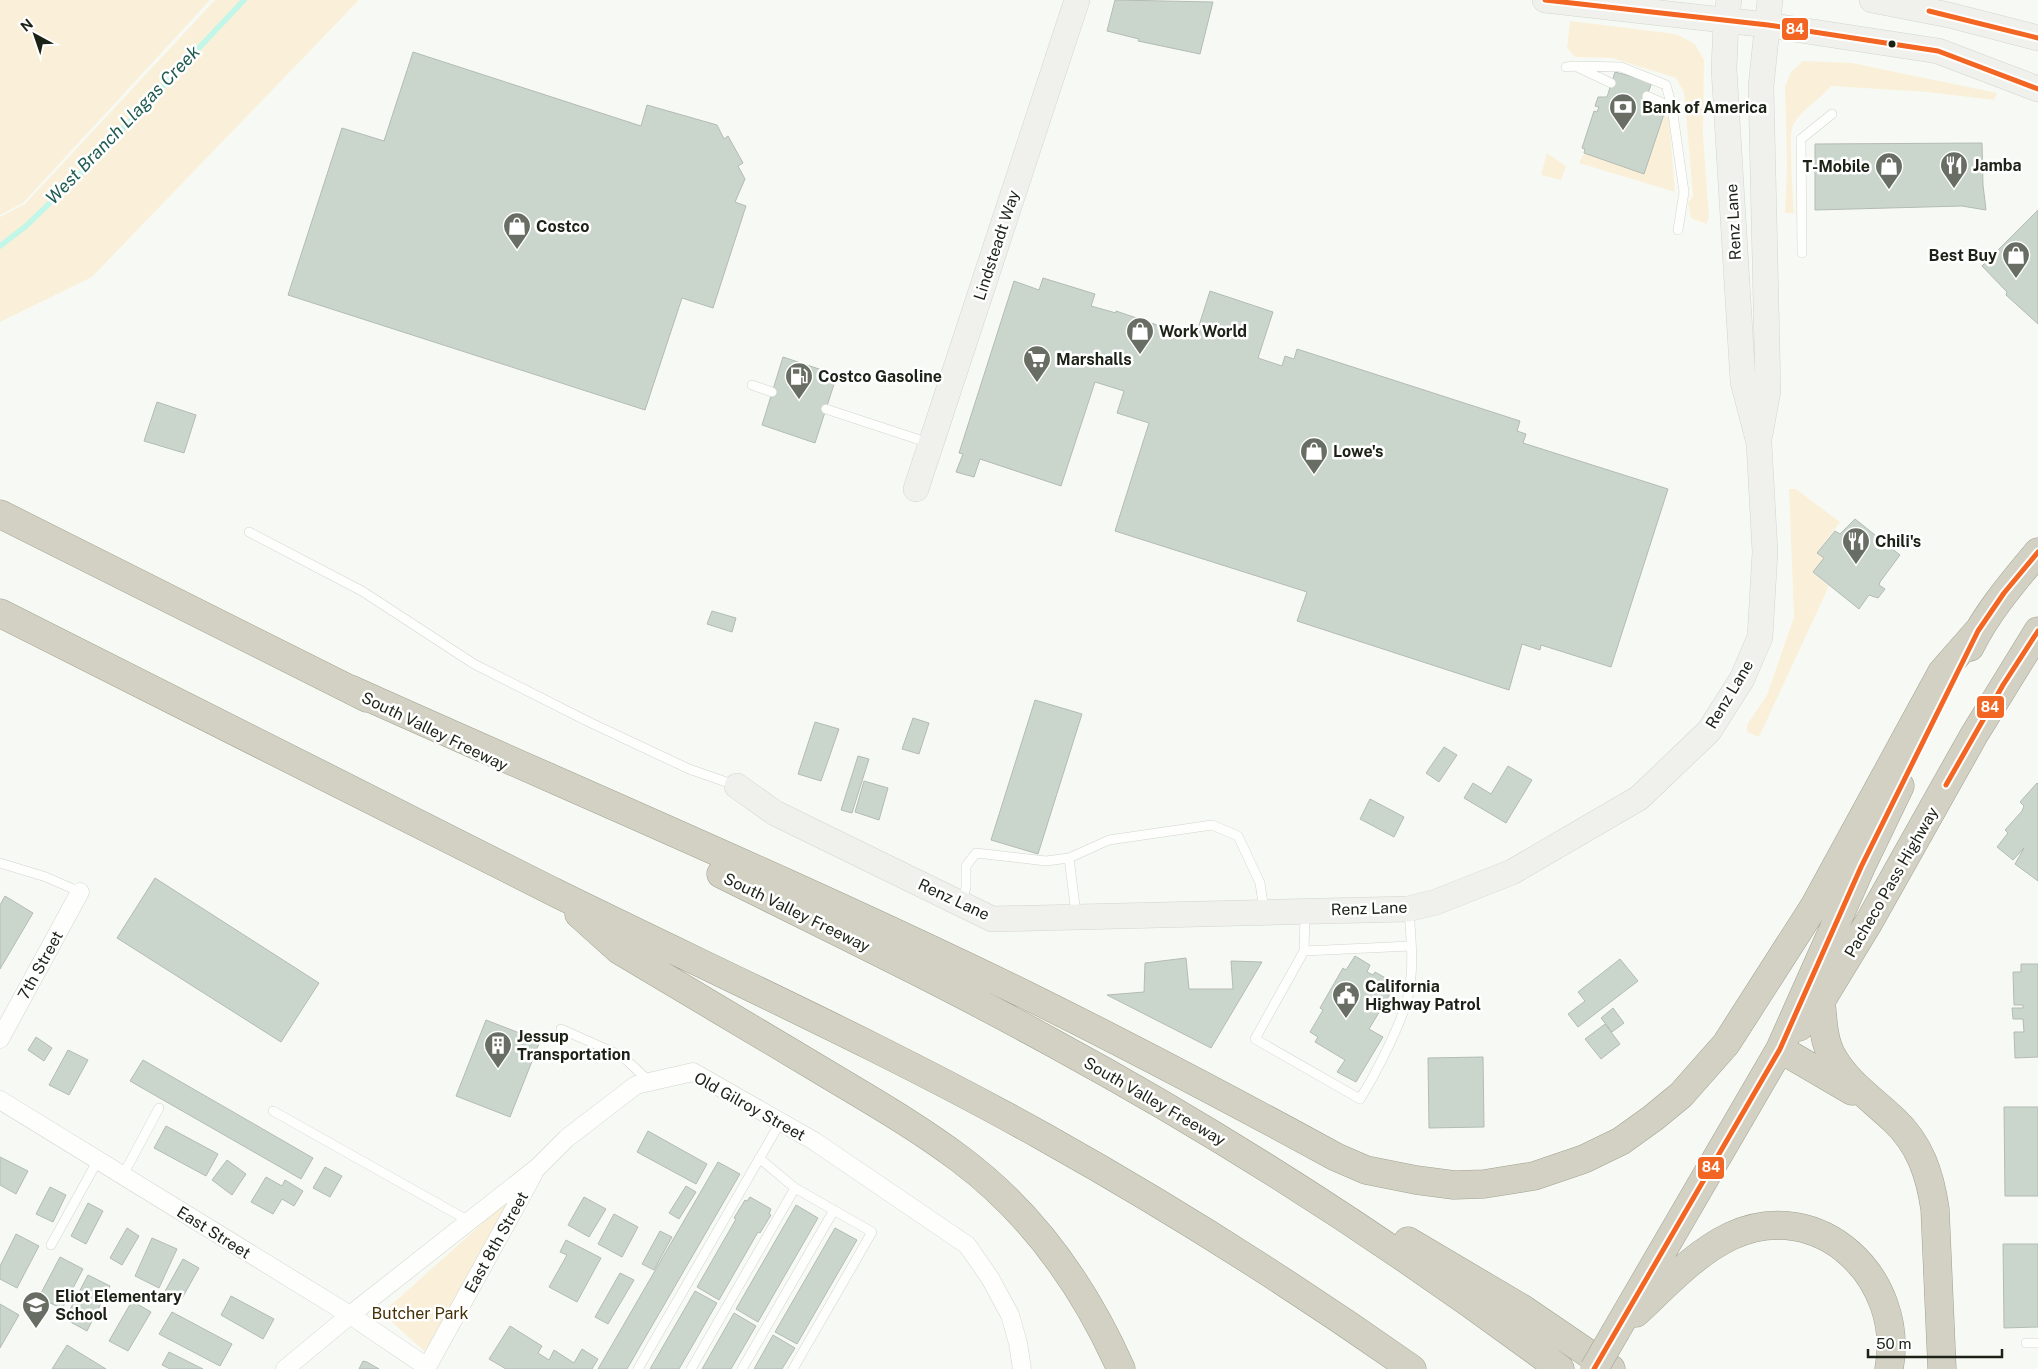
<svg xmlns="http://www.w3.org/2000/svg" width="2038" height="1369" font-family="'Public Sans',sans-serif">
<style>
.green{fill:#faf0d9}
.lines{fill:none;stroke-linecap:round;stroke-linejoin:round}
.stream{stroke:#c2f6e9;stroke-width:5.5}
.building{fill:#cad6cc;stroke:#b3bbb4}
.lane-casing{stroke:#d1d6cd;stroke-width:10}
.street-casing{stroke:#d1d6cd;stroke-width:19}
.secondary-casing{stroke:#d1d6cd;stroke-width:26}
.highway-casing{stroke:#a1a290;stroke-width:29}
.lane{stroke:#fefefd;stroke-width:9}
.street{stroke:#fefefd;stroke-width:18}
.secondary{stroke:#f0f1ec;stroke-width:25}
.highway{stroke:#d2d1c4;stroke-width:28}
.highway-bridge-casing{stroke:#a1a290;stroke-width:29;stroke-linecap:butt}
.highway-bridge{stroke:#d2d1c4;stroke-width:28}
.bus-1-casing{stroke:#fff;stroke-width:9}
.bus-1{stroke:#f26522;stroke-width:5}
.bus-dot{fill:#1c2216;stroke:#fff;stroke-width:2}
.labels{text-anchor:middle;stroke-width:5;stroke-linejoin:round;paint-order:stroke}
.poi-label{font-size:16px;font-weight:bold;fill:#1c2216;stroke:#fff;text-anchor:start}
.street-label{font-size:16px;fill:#1c2216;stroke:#fff}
.park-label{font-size:16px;fill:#443004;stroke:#fff}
.water-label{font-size:18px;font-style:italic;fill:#215c51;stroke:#fff}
.line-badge{stroke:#fff;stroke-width:2}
.badge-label{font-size:14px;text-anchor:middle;font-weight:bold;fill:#fff}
</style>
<rect width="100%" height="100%" fill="#f7faf4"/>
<path class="green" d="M0,0h210l-187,203 -23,12z
M215,0h144l-267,277 -92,45v-105l25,-13z
M1570,21l106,13 19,10 9,16 -1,75 6,82 -3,7 -15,-6 -3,-15 5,-7 -9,-104 -8,-14 -64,-20 -37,-1 -8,-9z
M1803,61l49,2 145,30 -3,7 -67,-8 -96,-6c-11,14 -33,25 -39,42 -3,10 1,70 2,85h-9l2,-47 -2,-79 6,-15z
M1664,114l5,5 6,73 -96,-29 5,-10 60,21z
M1547,153l19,13 -5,14 -20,-5z
M1789,489h7l44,33 -23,31 7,5 -11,14 16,14 -70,151 -12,-5v-7l20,-30 27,-78z
M512,1197l-87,155 -43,-39z"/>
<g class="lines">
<path class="stream" d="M0,246l26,-20 56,-54 162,-172"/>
</g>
<path class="building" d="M1115,0l98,2 -13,52 -62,-13 1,-2 -32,-8z
M413,52l228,74 6,-21 70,20 7,14 4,-3 15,27 -5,3 7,13 -10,23 11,4 -33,102 -31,-10 -37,112 -357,-115 54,-167 42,13z
M1615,72l37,10 -9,25 21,7 -20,60 -60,-21 1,-4 -3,-1 12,-37 3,1 2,-5 -4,-1 3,-9h9z
M1982,143l1,42 3,25 -24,-4 -147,4v-66z
M2038,210v114l-32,-29 1,-3 -25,-26z
M1043,278l52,16 -4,12 25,7v-2l79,27 15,-47 63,21 -15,46 24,8 3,-10 9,3 3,-10 223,72 -3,10 9,3 -3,9 145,46 -57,178 -70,-22 -1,5 -18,-6 -13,46 -212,-69 10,-29 -192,-61 34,-108 -32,-10 7,-22 -29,-9 -34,104 -81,-27 -6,18 -18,-5 7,-18 -4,-1 55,-172 25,9z
M783,357l54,18 -22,68 -53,-18z
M157,402l39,13 -12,38 -40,-12z
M1855,519l45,36 -20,27 -1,3 6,4 -7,9 -9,-3 -10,14 -46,-37 11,-14 -7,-5 18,-22 5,3z
M712,611l24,7 -4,14 -25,-8z
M1035,700l47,14 -44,140 -47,-14z
M913,718l16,5 -10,31 -17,-5z
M815,722l24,7 -18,52 -23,-7z
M1444,747l13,8 -18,27 -13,-9z
M858,756l11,3 -17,54 -11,-3z
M1508,766l24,14 -26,43 -42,-25 9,-15 18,11z
M864,781l24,7 -9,32 -24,-8z
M2037,783l1,1v97l-23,-17 9,-16 -11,12 -16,-13 11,-14 -3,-3 17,-19 2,-5 -4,-4z
M1370,799l34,18 -10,20 -34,-18z
M155,878l164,105 -38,59 -164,-104z
M5,896l28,17 -33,56v-64z
M1355,956l15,9 -3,7 6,3 2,-3 21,12 -27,45 14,8 -27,45 -19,-10 8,-12 -30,-18 3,-5 -8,-5 13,-22 -3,-2 23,-40 3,2z
M1186,958l3,31h44l-2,-28 31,1 -51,86 -104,-53 37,-3 1,-29z
M1620,959l18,22 -60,46 -10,-13 17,-13 -7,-9z
M2021,964h17v93l-23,1 -1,-26h10l-1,-13h-10l-1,-11h11v-3h-9l-1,-33h8z
M1613,1008l11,15 -12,9 -11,-14z
M486,1020l54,21 -30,76 -54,-21z
M1605,1024l15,20 -19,15 -16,-20z
M36,1037l16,11 -8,13 -16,-11z
M68,1050l20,10 -19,35 -20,-10z
M1483,1057l1,70 -55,1 -1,-70z
M143,1060l170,98 -12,21 -171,-98z
M2004,1107h34v89h-33z
M166,1126l52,28 -12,22 -52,-28z
M648,1131l59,33 -11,20 -59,-32z
M0,1157l28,14 -12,23 -16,-9z
M227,1160l19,14 -14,21 -20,-15z
M718,1162l22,12 -113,195h-29z
M325,1167l17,9 -12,21 -17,-9z
M266,1177l16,9 3,-6 18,11 -9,15 -12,-7 -9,15 -22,-12z
M686,1186l10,6 -17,27 -10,-6z
M50,1187l16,8 -13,27 -17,-8z
M584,1197l22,12 -17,28 -21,-12z
M750,1197l21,12 -2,5 2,1 -11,18 -2,-1 -39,68 -22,-13 39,-68 -2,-1 11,-18 2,1z
M88,1203l15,8 -17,33 -15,-8z
M796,1205l22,13 -60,104 -22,-13z
M614,1214l24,13 -16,30 -24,-13z
M127,1228l12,8 -17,29 -12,-7z
M835,1228l22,12 -60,104 -22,-12z
M660,1231l12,6 -18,33 -12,-6z
M16,1234l23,12 -22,42 -17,-9v-13z
M152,1238l25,11 -18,39 -24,-12z
M566,1240l35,18 -24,44 -28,-15 18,-32 -7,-3z
M2003,1244h35v83l-34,1z
M60,1257l23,12 -21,40 -23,-12z
M183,1259l16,9 -19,34 -16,-9z
M620,1273l14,7 -26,44 -13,-7z
M88,1275l22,11 -23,45 -22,-12z
M695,1291l22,12 -38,66h-29z
M231,1296l43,23 -11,20 -42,-24z
M132,1301l19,11 -23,39 -19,-10z
M0,1304l19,11 -19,33z
M172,1312l60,32 -12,22 -61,-32z
M734,1313l22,13 -25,43h-29z
M510,1326l32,20 -4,7 11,7 5,-10 20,13 8,-14 16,10 -6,10h-86l-17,-10z
M773,1335l22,13 -13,21h-28z
M67,1345l39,24h-54z
M169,1352l34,17h-33l-8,-4z
M363,1361l4,1 12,7h-20z"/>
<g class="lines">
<g class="lane-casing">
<path id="lane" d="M1575,66l46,1 45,18 6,22 12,85 -6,38
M1566,67l9,-1 36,17
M1647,96l25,11
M1802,253l-1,-114 31,-25
M752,385l20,7
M826,409l103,34
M249,532l113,59 112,73 115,58 100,47 46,16
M0,863l46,14 34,15
M961,902l5,-14v-22l10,-13 70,8 23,-3
M1076,914l-7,-56 40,-18 103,-15 26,11 22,47 4,27
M1305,914l-1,37 -49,88 105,60c15,-24 45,-81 49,-108 5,-26 2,-53 0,-80
M1304,951l107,-5
M561,1029l61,27 28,26
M273,1111l196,110
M759,1158l36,30 77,44 -79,137
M123,1175l36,-67
M51,1245l47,-85
M2026,1343h12
M638,1369l143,-248
M691,1369l104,-181
M742,1369l92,-159"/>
</g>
<g class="street-casing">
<path id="street" d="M0,1039l80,-147
M0,1100l350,215 77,52
M285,1369l65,-54 188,-148 29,-29 69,-53 57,-13 121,69 153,104 23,33 20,37 8,28 4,26
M426,1369l107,-194"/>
</g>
<g class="secondary-casing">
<path id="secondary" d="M1545,0l223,25 170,26 100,38
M1872,0l77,15 89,23
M1760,434l8,-43 -7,-305 9,-86
M916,489l161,-489
M737,786l38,27 217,106 416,-10 28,-7 76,-30 127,-74 70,-67 33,-52 18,-42 5,-85 -6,-109 -16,-61 -19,-313 2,-48 3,-21"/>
</g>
<g class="highway-casing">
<path id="highway" d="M0,514l367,184
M0,613c185,93 369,187 554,279 164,81 331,156 490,245 127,71 250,149 368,232
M1970,647c17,-35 43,-65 68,-95
M350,689c227,102 457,199 680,308 103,51 205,105 306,160l30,13 50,10 38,5 30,-1 50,-8 50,-17 37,-18 32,-23 28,-23 45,-51 89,-139 127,-233 36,-41
M721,874c111,55 223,109 332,169 177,96 346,206 507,326
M579,914l40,36c66,39 132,79 198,118 48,29 98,57 143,91 72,54 125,129 161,210
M1821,1001c2,18 2,37 10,53 14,27 41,45 63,66 26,24 36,55 41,89l7,160
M1799,1027l22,-26 48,-79 105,-187 64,-104
M1780,1049l72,42
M1408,1241l115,68 88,60
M1636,1313c29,-27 59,-60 95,-77 89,-41 175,43 158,133
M1616,1331l164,-282 81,-182 39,-81"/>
</g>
<use href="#lane" class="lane"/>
<use href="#street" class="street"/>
<use href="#secondary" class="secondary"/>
<use href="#highway" class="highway"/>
<g class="highway-bridge-casing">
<path id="highway-bridge" d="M1594,1369l22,-38"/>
</g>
<use href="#highway-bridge" class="highway-bridge"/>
<g class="bus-1-casing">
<path id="bus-1" d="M1545,0l223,25 170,26 100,38
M1929,11l109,27
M1946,785l57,-100 35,-54
M1594,1369l186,-320 81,-182 117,-236 26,-38 34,-41"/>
</g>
<use href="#bus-1" class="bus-1"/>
</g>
<defs>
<g id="bank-pin" transform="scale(1.4375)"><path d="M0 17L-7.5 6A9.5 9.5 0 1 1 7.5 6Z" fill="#696e64" stroke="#fff"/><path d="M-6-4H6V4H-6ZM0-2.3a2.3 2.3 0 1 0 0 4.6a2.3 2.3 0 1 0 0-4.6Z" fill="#fff"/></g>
<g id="restaurant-pin" transform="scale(1.4375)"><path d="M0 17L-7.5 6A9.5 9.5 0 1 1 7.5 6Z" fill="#696e64" stroke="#fff"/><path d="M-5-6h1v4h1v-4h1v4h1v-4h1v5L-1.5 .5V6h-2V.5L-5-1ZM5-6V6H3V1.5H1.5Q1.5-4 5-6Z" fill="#fff"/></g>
<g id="shop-pin" transform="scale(1.4375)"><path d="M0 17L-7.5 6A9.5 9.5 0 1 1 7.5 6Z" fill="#696e64" stroke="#fff"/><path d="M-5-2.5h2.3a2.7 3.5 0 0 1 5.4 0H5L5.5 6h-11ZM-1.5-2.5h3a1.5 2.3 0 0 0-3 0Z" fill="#fff"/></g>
<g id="supermarket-pin" transform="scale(1.4375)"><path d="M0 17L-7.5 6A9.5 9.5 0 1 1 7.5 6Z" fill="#696e64" stroke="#fff"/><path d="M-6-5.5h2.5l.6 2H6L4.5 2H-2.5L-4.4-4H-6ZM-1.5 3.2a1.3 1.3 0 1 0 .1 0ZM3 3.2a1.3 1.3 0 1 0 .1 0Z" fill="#fff"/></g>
<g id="fuel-pin" transform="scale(1.4375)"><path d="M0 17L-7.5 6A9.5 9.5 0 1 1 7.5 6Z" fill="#696e64" stroke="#fff"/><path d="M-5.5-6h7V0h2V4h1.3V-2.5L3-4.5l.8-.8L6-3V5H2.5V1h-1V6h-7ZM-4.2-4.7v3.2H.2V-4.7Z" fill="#fff"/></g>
<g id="civic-pin" transform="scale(1.4375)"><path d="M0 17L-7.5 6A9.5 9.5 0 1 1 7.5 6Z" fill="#696e64" stroke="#fff"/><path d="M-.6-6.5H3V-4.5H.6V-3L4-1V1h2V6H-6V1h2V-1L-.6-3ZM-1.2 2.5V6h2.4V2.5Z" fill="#fff"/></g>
<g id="building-pin" transform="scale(1.4375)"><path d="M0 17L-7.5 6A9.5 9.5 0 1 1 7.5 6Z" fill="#696e64" stroke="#fff"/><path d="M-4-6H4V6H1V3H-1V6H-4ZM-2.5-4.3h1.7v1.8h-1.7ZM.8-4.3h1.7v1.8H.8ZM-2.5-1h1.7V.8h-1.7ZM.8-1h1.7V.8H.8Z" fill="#fff"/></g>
<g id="school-pin" transform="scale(1.4375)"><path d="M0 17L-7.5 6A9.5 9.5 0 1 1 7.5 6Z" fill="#696e64" stroke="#fff"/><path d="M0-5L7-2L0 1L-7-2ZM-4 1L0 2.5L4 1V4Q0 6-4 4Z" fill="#fff"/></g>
</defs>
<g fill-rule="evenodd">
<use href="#bank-pin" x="1623" y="107"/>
<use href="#restaurant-pin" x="1954" y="165"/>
<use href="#shop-pin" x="1889" y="166"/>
<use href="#shop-pin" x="517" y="226"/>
<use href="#shop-pin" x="2016" y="255"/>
<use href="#shop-pin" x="1140" y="331"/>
<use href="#supermarket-pin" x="1037" y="359"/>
<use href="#fuel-pin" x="799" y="376"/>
<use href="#shop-pin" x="1314" y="451"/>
<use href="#restaurant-pin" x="1856" y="541"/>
<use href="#civic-pin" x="1346" y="995"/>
<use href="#building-pin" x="498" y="1045"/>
<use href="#school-pin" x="36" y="1305"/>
</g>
<circle class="bus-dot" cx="1892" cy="44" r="4.5"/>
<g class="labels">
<g class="poi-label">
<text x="1642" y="113">Bank of America</text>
<text x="1973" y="171">Jamba</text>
<text x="1870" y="172" text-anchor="end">T-Mobile</text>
<text x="536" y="232">Costco</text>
<text x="1997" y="261" text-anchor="end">Best Buy</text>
<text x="1159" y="337">Work World</text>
<text x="1056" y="365">Marshalls</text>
<text x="818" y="382">Costco Gasoline</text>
<text x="1333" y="457">Lowe's</text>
<text x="1875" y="547">Chili's</text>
<text x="1365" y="992">California<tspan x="1365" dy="18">Highway Patrol</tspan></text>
<text x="517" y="1042">Jessup<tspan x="517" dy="18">Transportation</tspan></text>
<text x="55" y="1302">Eliot Elementary<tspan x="55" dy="18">School</tspan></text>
</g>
<g class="street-label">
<text transform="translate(1733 222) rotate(-93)" y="6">Renz Lane</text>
<text transform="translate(996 245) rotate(-72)" y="6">Lindsteadt Way</text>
<text transform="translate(1729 694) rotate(-59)" y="6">Renz Lane</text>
<text transform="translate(435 731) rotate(26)" y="6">South Valley Freeway</text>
<text transform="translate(1891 882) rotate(-60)" y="6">Pacheco Pass Highway</text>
<text transform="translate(954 899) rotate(25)" y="6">Renz Lane</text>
<text transform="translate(1369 908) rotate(-2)" y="6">Renz Lane</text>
<text transform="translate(797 912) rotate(26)" y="6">South Valley Freeway</text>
<text transform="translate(40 965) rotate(-61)" y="6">7th Street</text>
<text transform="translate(1155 1101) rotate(30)" y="6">South Valley Freeway</text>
<text transform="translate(750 1106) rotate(29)" y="6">Old Gilroy Street</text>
<text transform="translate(214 1232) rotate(32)" y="6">East Street</text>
<text transform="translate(496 1242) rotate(-61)" y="6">East 8th Street</text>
</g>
<g class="park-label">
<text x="420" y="1319">Butcher Park</text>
</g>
<g class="water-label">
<text transform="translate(123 125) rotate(-46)" y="6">West Branch Llagas Creek</text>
</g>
</g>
<g class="line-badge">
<rect x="1781" y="17" width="28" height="24" rx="5" fill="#f26522"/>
<rect x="1976" y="695" width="29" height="24" rx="5" fill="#f26522"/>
<rect x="1697" y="1156" width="28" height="24" rx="5" fill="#f26522"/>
</g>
<g class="badge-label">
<text x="1795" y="34">84</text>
<text x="1990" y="712">84</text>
<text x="1711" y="1172">84</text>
</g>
<g transform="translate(35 35) rotate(320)" stroke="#ffffff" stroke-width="4" paint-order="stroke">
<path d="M0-4L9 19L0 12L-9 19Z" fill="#1c2216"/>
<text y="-8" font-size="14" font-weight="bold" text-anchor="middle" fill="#1c2216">N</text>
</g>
<path d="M1868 1349v8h134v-8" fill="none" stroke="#1c2216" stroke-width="2.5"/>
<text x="1876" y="1349" font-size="15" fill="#1c2216" stroke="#ffffff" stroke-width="4" paint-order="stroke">50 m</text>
</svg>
